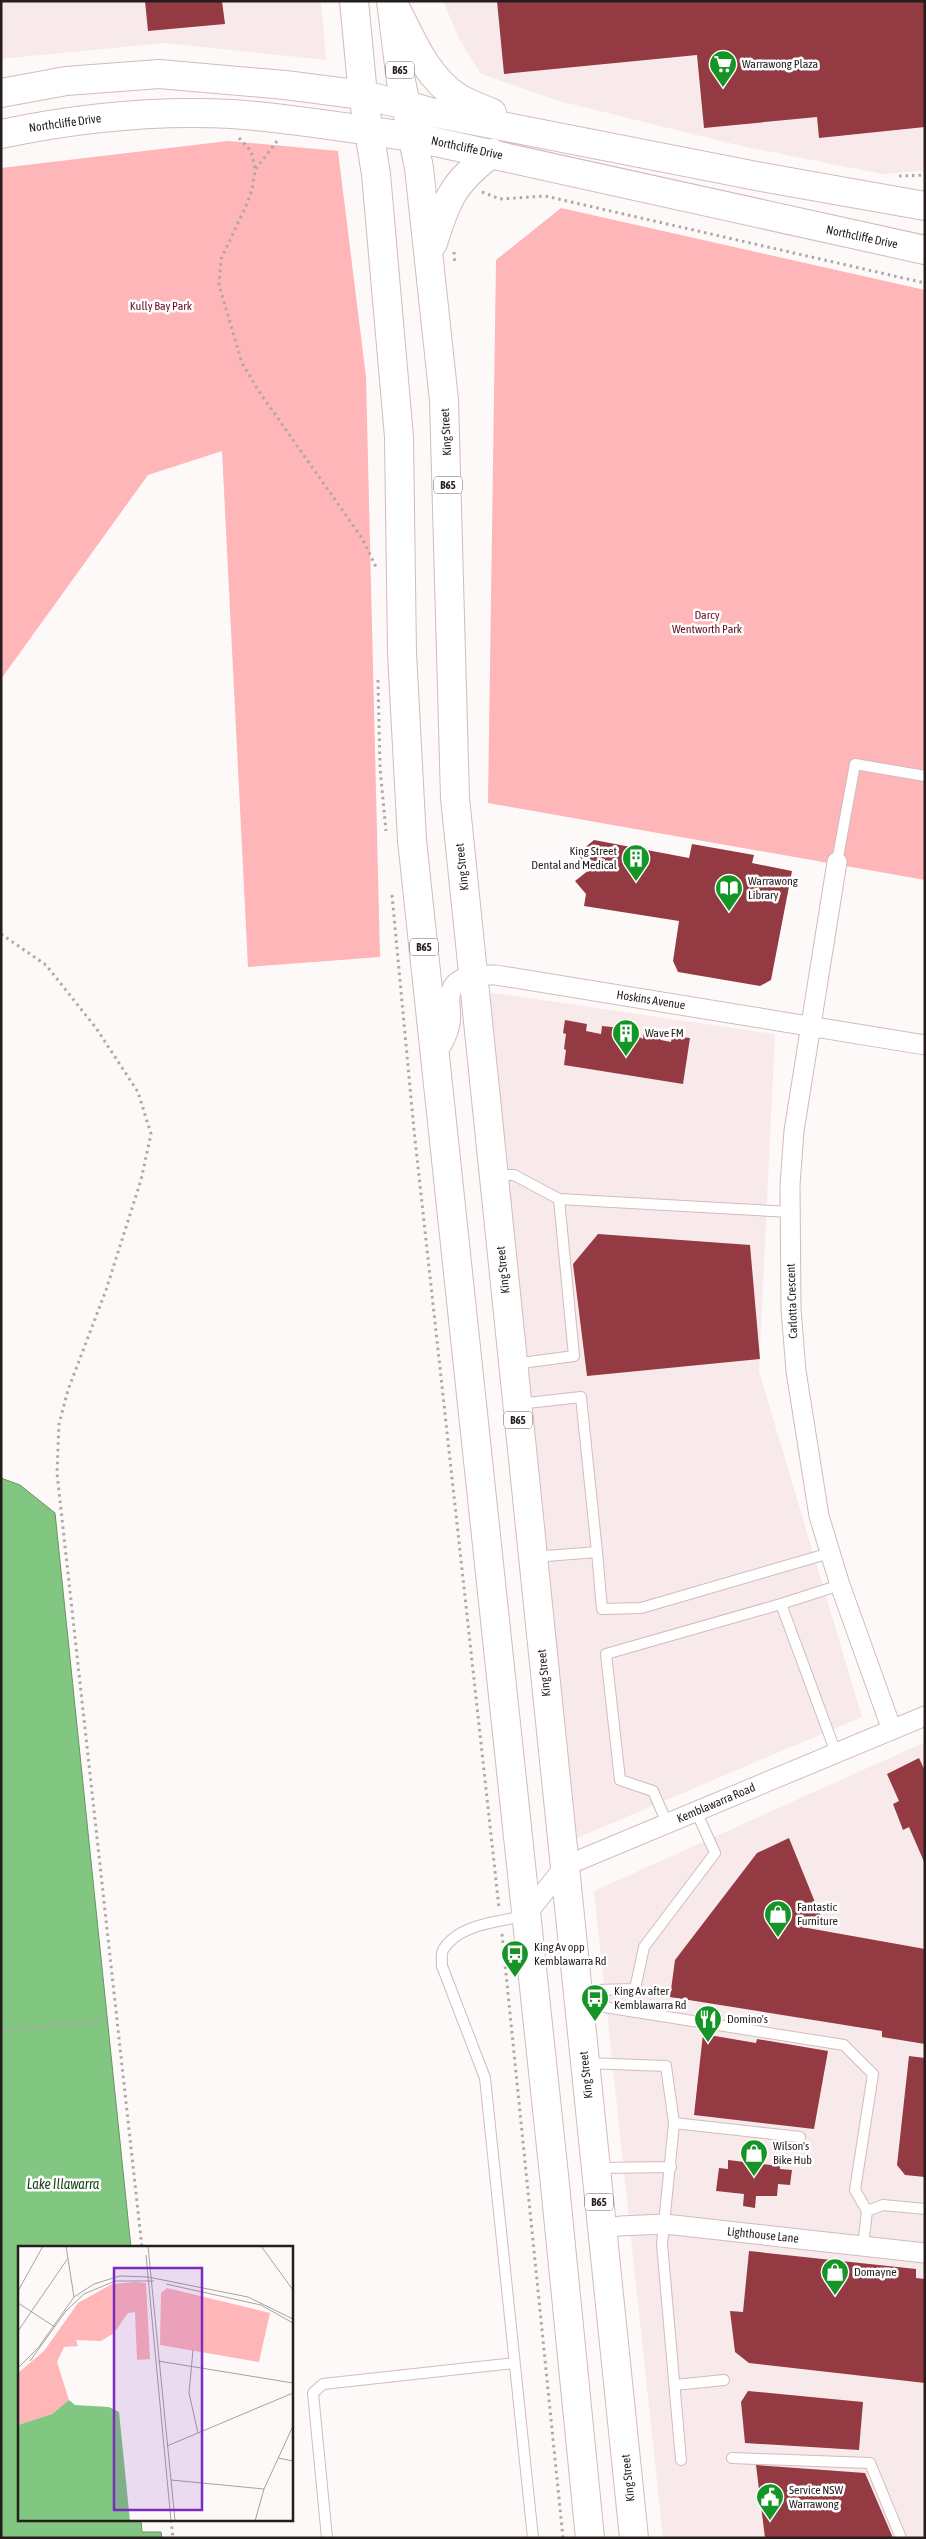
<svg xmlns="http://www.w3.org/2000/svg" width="926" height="2539" font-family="'Asap Condensed',sans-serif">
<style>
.built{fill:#f8eaeb}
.green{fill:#feb6b9}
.water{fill:#81c781;stroke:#669463}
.building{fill:#943a43}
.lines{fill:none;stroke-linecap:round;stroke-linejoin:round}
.service-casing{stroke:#d2bbbb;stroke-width:12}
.minor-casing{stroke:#d2bbbb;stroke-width:21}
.secondary-casing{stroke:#d2bbbb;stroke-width:30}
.primary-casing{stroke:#d2bbbb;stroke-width:30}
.path{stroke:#afa8a8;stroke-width:3;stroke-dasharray:2.5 4;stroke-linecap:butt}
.service{stroke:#fff;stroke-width:10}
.minor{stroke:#fff;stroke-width:19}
.secondary{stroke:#fff;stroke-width:28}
.primary{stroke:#fff;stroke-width:28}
.labels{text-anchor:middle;stroke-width:5;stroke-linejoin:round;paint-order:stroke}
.shield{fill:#fff;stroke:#676161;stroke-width:1}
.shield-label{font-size:11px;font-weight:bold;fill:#261d1d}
.poi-label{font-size:12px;fill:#261d1d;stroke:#fff;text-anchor:start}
.street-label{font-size:12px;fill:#261d1d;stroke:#fff}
.park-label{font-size:12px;fill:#670d1f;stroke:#fff}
.water-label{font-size:14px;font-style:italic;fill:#154618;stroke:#fff}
.inset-road{fill:none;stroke:#a8a1a1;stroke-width:1}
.view{fill:#7b2cbf;fill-opacity:0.15;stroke:#7b2cbf;stroke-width:2.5}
.inset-edge{fill:none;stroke:#261d1d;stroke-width:2.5}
</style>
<rect width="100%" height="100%" fill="#fef9f9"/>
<path class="built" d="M1,1h320l5,59 -162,-17 -163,16z
M443,1h482v170l-43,3 -141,-28 -182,-45 -78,-27 -22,-35z
M487,992l288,42 -16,337 103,346 -285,121z
M925,1742v796h-262l-69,-647z"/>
<path class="green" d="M228,141l110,10 28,226 14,580 -132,10 -26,-516 -74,24 -147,204v-511z
M561,208l364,82v590l-437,-77 8,-543z"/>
<path class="water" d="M1,1478l19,7 35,28 76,735h-112v272h122l1,12h19l1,6h-161z"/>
<path class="building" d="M145,1h77l3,23 -77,7z
M497,1h428v126l-106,11 -2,-21 -113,11 -7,-73 -193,19z
M594,840l95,18 3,-14 62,11 -2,8 40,8 -21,109 -11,6 -82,-14 -5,-11 6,-40 -95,-15 2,-12 -11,-13 14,-11 -12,-16z
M565,1020l22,4 -1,7 15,3 1,-8 19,2 22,11 1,-8 18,3 -1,6 10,2 1,-6 18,2 -7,46 -119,-19 2,-15 -2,-1 2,-15 -3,-1z
M598,1234l152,11 10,114 -173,17 -14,-112z
M919,1758l6,13v93l-16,-37 -6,3 -10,-26 6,-3 -12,-27z
M789,1838l32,79 -19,10 123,22v95l-43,-7v-6l-212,-34 5,-37 82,-107z
M703,2034l53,9 1,-4 71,12 -14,78 -120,-14z
M909,2056l16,2v119l-20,-2 -8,-10z
M728,2160l52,6v3l12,1 -2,15 -12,-1 -1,12h-21l-1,12 -12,-2 1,-12 -28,-3 3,-23 9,1z
M749,2251l167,18v9l9,1v104l-176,-20 -14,-11 -5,-41 13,1z
M748,2391l115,11 -4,48 -114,-7 -4,-41z
M756,2465l109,8 28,65h-128z"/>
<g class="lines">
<g class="service-casing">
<path id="service" d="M837,862l18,-98 70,12
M495,1175h19l45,24
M514,1364l60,-8 -15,-157 231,13
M518,1404l63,-7 16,155
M533,1557l64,-5 5,57 39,-1 189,-55
M781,1604l55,149
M696,1811l19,42 -71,94 -9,42 -39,1 -18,10 20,6 246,39 29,29 -18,116 12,21 -4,35
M667,1823l-14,-32 -33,-11 -14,-126 175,-50 59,-19
M524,1916c-26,6 -66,8 -81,34 -2,4 -1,11 -1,16l43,112 48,460
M586,2063l80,3 8,57
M597,2168l74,-1
M867,2211l16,-6 42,4
M675,2385l49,-5
M732,2458l138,5 31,75
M681,2460l-19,-216 12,-121 126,14
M327,2538l-14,-145 10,-9 191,-21"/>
</g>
<g class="minor-casing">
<path id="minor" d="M837,862l-43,269 -4,54 1,124 5,62 23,145 21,69 52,145
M435,1055c7,-10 13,-19 15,-31 2,-9 -1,-18 0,-27 2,-24 29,-22 46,-22l429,70
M526,1915l39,-49 360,-150
M602,2229l18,-3 45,-2 260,29"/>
</g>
<g class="secondary-casing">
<path id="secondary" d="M392,1c18,34 32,74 65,96 11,7 24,11 35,16
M406,105l24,7 337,66 158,28
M413,137l512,113"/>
</g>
<g class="primary-casing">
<path id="primary" d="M354,1l9,94 13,79 23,263 3,216 10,187 142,1335 36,363
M391,1l10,80 18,87 25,232 11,398 179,1740
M1,93l65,-12 93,-7 126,11 78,10 43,10
M1,134c76,-16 154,-24 231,-20 60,4 121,15 181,23
M433,243c14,-45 20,-60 59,-90"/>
</g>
<path class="path" d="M239,138l12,13 4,18
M277,141l-22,29 -3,20 -6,16 -25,53 -2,26 23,78 18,30 102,145 14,29
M899,176l26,-1
M482,192l18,7 45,-3 380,87
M454,252l1,13
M378,680l2,88 6,63
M392,895l22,235 85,778
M1,934l45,31 50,63 42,64 13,42 -10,46 -35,110 -38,100 -9,34 -2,49 85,775
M502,1934l61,604
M1,2031l107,-11
M171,2520l2,18"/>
<use href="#service" class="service"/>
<use href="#minor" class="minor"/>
<use href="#secondary" class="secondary"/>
<use href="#primary" class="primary"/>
</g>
<defs>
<g id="supermarket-pin" transform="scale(1.4375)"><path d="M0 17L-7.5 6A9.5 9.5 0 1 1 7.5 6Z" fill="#169527" stroke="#fff"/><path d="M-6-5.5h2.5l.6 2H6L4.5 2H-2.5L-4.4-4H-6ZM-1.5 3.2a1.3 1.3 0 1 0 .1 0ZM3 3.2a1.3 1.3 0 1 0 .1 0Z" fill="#fff"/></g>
<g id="building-pin" transform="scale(1.4375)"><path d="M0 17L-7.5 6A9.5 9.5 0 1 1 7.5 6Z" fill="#169527" stroke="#fff"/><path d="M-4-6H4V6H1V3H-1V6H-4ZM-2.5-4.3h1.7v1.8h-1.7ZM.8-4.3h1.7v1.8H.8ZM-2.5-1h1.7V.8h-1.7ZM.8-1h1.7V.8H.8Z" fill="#fff"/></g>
<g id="library-pin" transform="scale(1.4375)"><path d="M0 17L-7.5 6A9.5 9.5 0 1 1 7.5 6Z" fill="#169527" stroke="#fff"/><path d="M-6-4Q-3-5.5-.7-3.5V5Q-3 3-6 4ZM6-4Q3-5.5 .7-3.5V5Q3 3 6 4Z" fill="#fff"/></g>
<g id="shop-pin" transform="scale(1.4375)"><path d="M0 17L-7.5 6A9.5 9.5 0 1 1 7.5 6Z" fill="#169527" stroke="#fff"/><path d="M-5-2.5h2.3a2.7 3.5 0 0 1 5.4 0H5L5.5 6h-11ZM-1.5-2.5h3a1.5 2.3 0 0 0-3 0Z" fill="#fff"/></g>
<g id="bus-pin" transform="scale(1.4375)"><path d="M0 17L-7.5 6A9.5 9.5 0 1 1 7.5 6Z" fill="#169527" stroke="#fff"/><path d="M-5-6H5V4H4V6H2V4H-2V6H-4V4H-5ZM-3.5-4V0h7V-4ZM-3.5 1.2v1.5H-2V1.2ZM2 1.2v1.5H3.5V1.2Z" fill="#fff"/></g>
<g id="restaurant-pin" transform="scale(1.4375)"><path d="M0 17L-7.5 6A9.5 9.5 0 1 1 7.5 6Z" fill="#169527" stroke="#fff"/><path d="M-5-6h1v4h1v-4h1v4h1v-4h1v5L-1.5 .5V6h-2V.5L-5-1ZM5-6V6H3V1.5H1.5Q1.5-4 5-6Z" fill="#fff"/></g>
<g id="civic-pin" transform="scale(1.4375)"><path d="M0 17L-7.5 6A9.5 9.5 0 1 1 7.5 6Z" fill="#169527" stroke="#fff"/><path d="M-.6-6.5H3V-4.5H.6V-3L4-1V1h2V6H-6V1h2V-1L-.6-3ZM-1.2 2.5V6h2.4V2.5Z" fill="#fff"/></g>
</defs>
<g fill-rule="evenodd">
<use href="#supermarket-pin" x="723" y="64"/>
<use href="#building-pin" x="636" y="858"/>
<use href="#library-pin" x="729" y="888"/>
<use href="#building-pin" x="626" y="1033"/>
<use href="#shop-pin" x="778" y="1914"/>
<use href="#bus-pin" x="515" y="1954"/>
<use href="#bus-pin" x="595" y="1998"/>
<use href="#restaurant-pin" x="708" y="2019"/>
<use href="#shop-pin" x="754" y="2153"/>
<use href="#shop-pin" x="835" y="2272"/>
<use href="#civic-pin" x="770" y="2497"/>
</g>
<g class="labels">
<g class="shield">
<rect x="386" y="61.5" width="28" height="17" rx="4"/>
<rect x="434" y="476.5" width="28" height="17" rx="4"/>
<rect x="410" y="938.5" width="28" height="17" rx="4"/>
<rect x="504" y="1411.5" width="28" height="17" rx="4"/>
<rect x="585" y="2193.5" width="28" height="17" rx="4"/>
</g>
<g class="shield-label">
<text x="400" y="74">B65</text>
<text x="448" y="489">B65</text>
<text x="424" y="951">B65</text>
<text x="518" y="1424">B65</text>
<text x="599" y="2206">B65</text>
</g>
<g class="poi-label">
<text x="742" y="68">Warrawong Plaza</text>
<text x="617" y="855" text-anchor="end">King Street<tspan x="617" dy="14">Dental and Medical</tspan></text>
<text x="748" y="885">Warrawong<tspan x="748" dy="14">Library</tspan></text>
<text x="645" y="1037">Wave FM</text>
<text x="797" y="1911">Fantastic<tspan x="797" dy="14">Furniture</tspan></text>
<text x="534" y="1951">King Av opp<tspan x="534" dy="14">Kemblawarra Rd</tspan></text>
<text x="614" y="1995">King Av after<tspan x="614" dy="14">Kemblawarra Rd</tspan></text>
<text x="727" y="2023">Domino's</text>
<text x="773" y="2150">Wilson's<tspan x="773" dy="14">Bike Hub</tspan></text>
<text x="854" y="2276">Domayne</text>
<text x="789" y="2494">Service NSW<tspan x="789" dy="14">Warrawong</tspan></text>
</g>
<g class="street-label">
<text transform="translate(65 123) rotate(-8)" y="4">Northcliffe Drive</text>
<text transform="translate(467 148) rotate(12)" y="4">Northcliffe Drive</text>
<text transform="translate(862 237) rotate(12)" y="4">Northcliffe Drive</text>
<text transform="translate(446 432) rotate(-93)" y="4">King Street</text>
<text transform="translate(462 867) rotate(-96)" y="4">King Street</text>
<text transform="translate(651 1000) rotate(9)" y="4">Hoskins Avenue</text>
<text transform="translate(503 1270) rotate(-96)" y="4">King Street</text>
<text transform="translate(792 1301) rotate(-92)" y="4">Carlotta Crescent</text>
<text transform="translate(544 1673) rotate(-96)" y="4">King Street</text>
<text transform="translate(716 1803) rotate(-23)" y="4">Kemblawarra Road</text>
<text transform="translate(586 2075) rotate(-96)" y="4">King Street</text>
<text transform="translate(763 2235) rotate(6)" y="4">Lighthouse Lane</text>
<text transform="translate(628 2478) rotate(-96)" y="4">King Street</text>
</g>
<g class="park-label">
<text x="161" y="310">Kully Bay Park</text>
<text x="707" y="619">Darcy<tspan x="707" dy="14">Wentworth Park</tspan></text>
</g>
<g class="water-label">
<text x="63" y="2189">Lake Illawarra</text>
</g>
</g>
<g transform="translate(18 2246)">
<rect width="275" height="275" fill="#fef9f9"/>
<path d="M117,36l11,1 4,76 -13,1 -2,-48 -7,1 -14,20 -13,8 -25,-1 2,6 -14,1 -7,15 12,38 -17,14 -34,11v-52l26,-22 34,-48 34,-19zM149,42l103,25 -11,49 -99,-17 1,-52z" fill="#feb6b9"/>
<path d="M51,154l6,5 34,2 10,5 11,109h-112v-96l34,-11z" fill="#81c781"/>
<path class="inset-road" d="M48,0l8,51M130,0l27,275M243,0l32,44M128,9l25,266M148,38l95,21 32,18M0,45l25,-45M0,57l37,24M0,85l50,-73M175,104l-4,43 9,40M12,115l36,-50 18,-17 31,-13h39M140,115l135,22M0,122l20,-20 36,-51 20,-13 26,-8 28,1 100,20 45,22M149,200l126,-53M260,212l15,3M153,234l93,9M237,275l9,-32 29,-63"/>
<path class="view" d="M96,22h88v242h-88z"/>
<rect width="275" height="275" class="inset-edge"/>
</g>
<rect width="926" height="2539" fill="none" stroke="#261d1d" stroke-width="5"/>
</svg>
